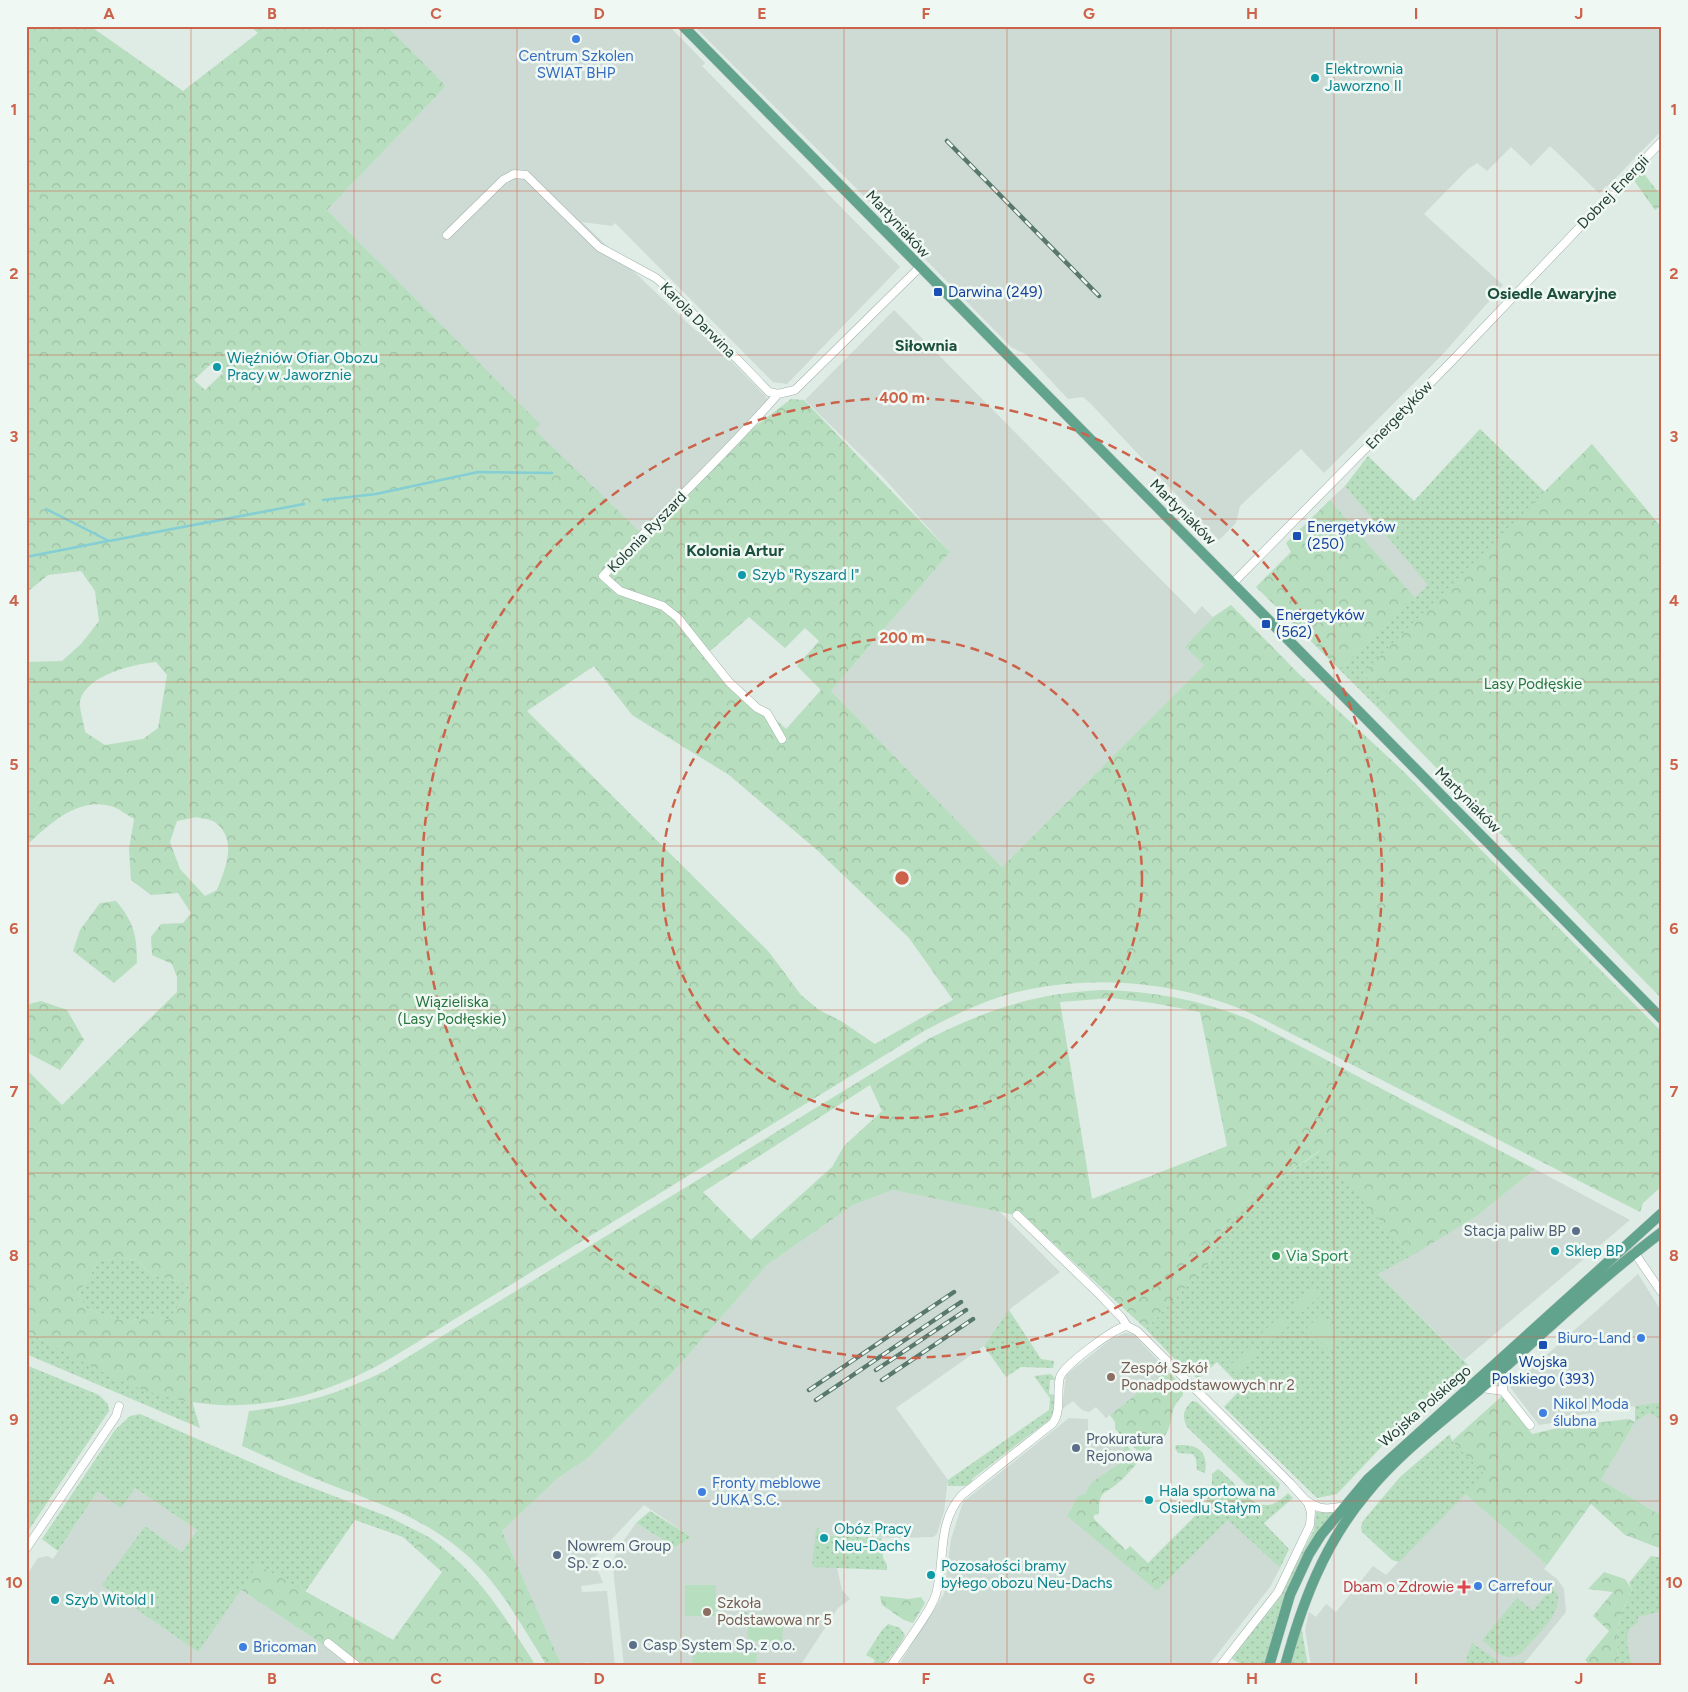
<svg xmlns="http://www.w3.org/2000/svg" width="1688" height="1692" font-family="Figtree,sans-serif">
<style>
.built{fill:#cddbd4}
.grass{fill:url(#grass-dots)}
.forest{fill:url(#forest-crowns);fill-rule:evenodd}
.pitch{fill:#b7debe}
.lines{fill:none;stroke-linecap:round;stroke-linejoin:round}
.stream{stroke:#84ced4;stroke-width:2.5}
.minor-casing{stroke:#a2b3ac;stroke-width:9}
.major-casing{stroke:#c0c8c6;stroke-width:11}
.minor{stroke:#fff;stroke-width:8}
.major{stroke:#61a38d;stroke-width:10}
.rail-casing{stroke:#59786d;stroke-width:4.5}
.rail{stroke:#f0f8f3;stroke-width:2.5;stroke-dasharray:8;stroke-linecap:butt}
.grid{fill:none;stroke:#cd624a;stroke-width:1;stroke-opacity:0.55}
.ring{fill:none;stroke:#cd624a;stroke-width:2.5;stroke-dasharray:9 6}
.shop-dot{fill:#3f7fe0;stroke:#f0f8f3;stroke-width:2}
.culture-dot{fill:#0f9aa8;stroke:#f0f8f3;stroke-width:2}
.transit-dot{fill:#1a4fb4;stroke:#f0f8f3;stroke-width:2}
.service-dot{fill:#5c6f8a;stroke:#f0f8f3;stroke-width:2}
.leisure-dot{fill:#2e9e5b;stroke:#f0f8f3;stroke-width:2}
.education-dot{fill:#8d6e63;stroke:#f0f8f3;stroke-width:2}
.health-dot{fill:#e0444e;stroke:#f0f8f3;stroke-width:2}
.labels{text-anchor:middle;stroke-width:5;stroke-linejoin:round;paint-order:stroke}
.shop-label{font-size:15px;fill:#366cbe;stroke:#f0f8f3;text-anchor:start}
.culture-label{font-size:15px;fill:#0d838f;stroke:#f0f8f3;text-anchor:start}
.street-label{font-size:15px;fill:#1f3c32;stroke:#f0f8f3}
.transit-label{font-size:15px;fill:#164399;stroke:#f0f8f3;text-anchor:start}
.park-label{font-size:15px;fill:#28753f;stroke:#f0f8f3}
.service-label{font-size:15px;fill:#4e5e75;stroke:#f0f8f3;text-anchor:start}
.leisure-label{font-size:15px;fill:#27864d;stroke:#f0f8f3;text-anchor:start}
.education-label{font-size:15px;fill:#785e54;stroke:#f0f8f3;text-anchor:start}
.health-label{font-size:15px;fill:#be3a42;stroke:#f0f8f3;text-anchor:end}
.neighbourhood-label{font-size:16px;font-weight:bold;fill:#1b4f3e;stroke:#f0f8f3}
.centre{fill:#cd624a;stroke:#f0f8f3;stroke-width:2.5}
.ring-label{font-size:15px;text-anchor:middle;font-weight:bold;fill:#cd624a;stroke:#f0f8f3;stroke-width:5;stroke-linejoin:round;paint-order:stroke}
.neatline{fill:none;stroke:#cd624a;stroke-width:2}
.grid-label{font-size:16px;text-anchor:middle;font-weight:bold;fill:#cd624a}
</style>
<defs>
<pattern id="grass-dots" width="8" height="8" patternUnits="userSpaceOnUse" patternTransform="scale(1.25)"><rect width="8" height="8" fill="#b7debe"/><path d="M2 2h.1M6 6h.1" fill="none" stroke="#9dbfa4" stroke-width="1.8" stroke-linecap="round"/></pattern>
<pattern id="forest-crowns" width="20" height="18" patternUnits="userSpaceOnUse" patternTransform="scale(1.25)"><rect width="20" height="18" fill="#b7debe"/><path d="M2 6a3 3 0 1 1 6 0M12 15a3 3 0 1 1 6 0" fill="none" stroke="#9dbfa4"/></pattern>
</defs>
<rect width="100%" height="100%" fill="#dfebe5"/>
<path class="built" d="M387,26h282l36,37 -3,3 198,201 -113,117 -14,-2 -158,-159 -3,3 -30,-4 114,109 9,3 65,67 -130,131 -106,-102 5,-6 -212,-214 119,-124z
M694,26h968v104l-54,56h-2l-7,7 -49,-47 -19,20 -20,-19 -24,24 -10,-8 -9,6 -44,45 79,71 -59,68 -120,120 -23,-24 -61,57 -4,17 -17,17 -128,-136 -8,-7 -15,2 -41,-44 -16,-8 -161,-165z
M894,310l301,304 7,-8 11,11 -27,30 18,18 -202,202 -171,-176 119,-139 -68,-76 -77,-76z
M1345,486l84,99 -14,13 -85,-98z
M1535,1169l95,51 -166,140 -86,-86 99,-58z
M893,1190l105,20 62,62 -49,36 -27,38 -88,62 52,72 -4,31 -7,23 -4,3 -34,1 -80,-3 -7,31 25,2 5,22 8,9 -12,9 -38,58h-176l-10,-88 -1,-15 4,-13 19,-27 39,24 16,-10 -47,-32 -51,54 10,24 -22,3 1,6 25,-1 8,75h-25l-1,-4 -27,4 -60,-135 56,-53 29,-19 87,-88 93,-106 86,-60z
M1638,1274l24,38v90l-97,15v4l-26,4 -29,-38z
M1125,1333l8,1 34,36 -61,48 -10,-11 -7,5 -7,-2 -9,-9 -11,8 4,-34 45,-36z
M1649,1413l13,7v96l-61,-36 34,-58z
M1069,1418l19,1v12l28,9 18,20 -43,23 -6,11 -15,15 87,82 71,-71 52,48 -10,19 -62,79h-310l46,-72 7,-55 12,-37z
M135,1488l62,42 -15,22 -37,-26 -42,59 95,67 42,-63 97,65 9,9 -2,3h-318v-90l12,-18 10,-2 5,3 45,-68z
M1464,1493l83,72 -3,4 13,10 7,10 2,23 -44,54h-211l-6,-36 4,-18 7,5 10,-13 10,8 37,-46 13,9z
M1662,1586v80h-33l-7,-26 8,-31z"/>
<path class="grass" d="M1480,429l65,63 -182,181 22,24 -10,8 -35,-35 88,-85 -83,-99 23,-30 46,45z
M1320,1151l91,105 -33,18 95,96 -88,73 -48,51 -20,4 -93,-91 18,-19 -25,-26 -19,17 -17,-13 -35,-37 63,-66 8,-28 28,-32z
M119,1258l18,2 15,15 33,8 6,6 -23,31c-21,-8 -16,-3 -35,0 -15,2 -33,-7 -47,-12l-8,-14 21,-33z
M1009,1310l32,49 13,2 -1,7 -32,-1 -15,10 -22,-31z
M26,1331c54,29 105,60 166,70l8,27 -174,-74z
M26,1365l73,30 9,9 1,7 -83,123z
M1051,1374l5,6h-6l-1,14 6,1 -2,18 -5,10h-3l-73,56v4l-7,3h-17v-6l101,-70 1,-12 -16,-22z
M1192,1401l5,1 83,82 -2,7 -10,6 -10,-1 -71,-69c-5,-10 -4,-17 5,-26z
M1662,1402v18l-13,-7 -14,9v-16z
M140,1414l149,65 100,38 40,20 -15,10 -11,-10 -48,-17 -50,72 -47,-27 -60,87 -96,-67 43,-59 37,26 15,-22 -62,-42 -14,20 -23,-17 -40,60 -16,-12 73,-109 15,-14z
M1450,1434l2,7 33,33 -86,88 -7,-2 -30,-28 -1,-5 2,-6 37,-44z
M1176,1445c20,-1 33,4 29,28l-8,-3 -1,-11 -3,-5 -15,-1 -3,-5z
M1218,1469c23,16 40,56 70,24l5,5 -29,25 25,26 -9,19 -52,-48 -65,65 -19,-18 61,-61 7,-22v-10z
M650,1511l41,26 -16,10 -39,-24z
M1316,1512l17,1 -48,84 -21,69c-12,0 -22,0 -33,-8l45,-56 38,-72z
M819,1528v7l63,3 1,20 4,7v5l-75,-3 4,-38z
M1651,1556l11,2v53l-24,6v6c-18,7 -9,28 -6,43h-10c-11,-29 -3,-50 10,-76l-3,-7z
M1552,1587l6,8c3,21 -24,43 -37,58 -16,11 -27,-3 -39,-13l35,-42 16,13z
M888,1624l12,4 5,7c-2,7 -16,23 -21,31h-12l3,-6 -9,-5 16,-25z
M1301,1625l7,41h-19z
M1472,1643l29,20 24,-1 -3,4h-59l4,-6v-4z"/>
<path class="forest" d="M26,26h64l93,65 75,-58 -8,-7h137l59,60 -119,124 213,214 -5,6 105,102 79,-78 72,-55 13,1 146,152 -119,139 171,176 202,-202 -19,-18 28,-30 18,-12 68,69 104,97 259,261v154l-19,17 -3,9 -381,-195c-69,-33 -153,-43 -228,-28 -38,7 -73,24 -107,42l-531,326c-80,47 -166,64 -255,31 -39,-15 -75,-37 -112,-57v-262l36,36 115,-113v-15l-5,-13 -20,-9 -1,-18 10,-13 22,-1 8,-10 -13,-20 -27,2 -20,-15 -2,-31 5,-30c-7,-4 -13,-9 -20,-12 -35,-12 -65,17 -88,39v-184l36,-1 19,-17 18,-23 -4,-30 -14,-20 -33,4 -22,18zM212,363l11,10 -18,17 -11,-10zM749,617l36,31 20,-20 14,13 -22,25 24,24 -35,39 -56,-52 -22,-24zM156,662l11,13 -9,53 -15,11 -38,6 -20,-13c-1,-9 -6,-23 -5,-31 6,-26 54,-37 76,-39zM594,666l38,49 97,60 88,75 92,88 44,62 -78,44 -34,-23 -22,-11 -18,-15 -32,-43 -242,-241zM197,817c5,2 15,2 19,6 22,18 9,46 1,67l-12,6 -25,-27 -10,-27 7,-21zM119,1258l18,2 15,15 33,8 6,6 -23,31c-21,-8 -16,-3 -35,0 -15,2 -33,-7 -47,-12l-8,-14 21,-33z
M1641,170l21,27v8l-7,5 -22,-31z
M1592,444l70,84v471l-287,-294 10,-8 -22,-24z
M1330,500l85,98 -75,72 -84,-83 35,-35 -5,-9z
M116,901c18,21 21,35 21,62l-23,20 -41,-32 7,-21 20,-27z
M1102,990c51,1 98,10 146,29l287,150 -58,47 -66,40 -92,-105 -74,52 -28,32 -8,28 -63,66 -121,-112 -132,-27 -40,15 -86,60 -93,106 -87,88 -29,19 -56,53 60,135h-15c-23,-37 -45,-78 -77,-108 -42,-39 -92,-55 -144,-75 -29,-11 -56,-25 -84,-37l7,-35c49,-5 92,-18 136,-40l545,-333c59,-29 106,-45 172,-48zM1111,998l42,5 47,9 27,134 -135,53 -32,-197zM870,1085l12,26 -38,35 -12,21 -81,73 -48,-48z
M41,1001l26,9 17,30 -24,30 -30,-16 -4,-6v-43z
M1167,1370l16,17v8c-16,16 -8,24 -17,39 -5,8 -17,15 -24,21l-27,-26v-7l-5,-7z
M1502,1396l30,38 34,-8 63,-7 6,3 -34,58 61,36v33l-37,-14 -34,-31 -44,61 -83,-72 20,-19 -32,-33z
M1124,1443l16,17c-8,8 -14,17 -22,23 -15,13 -19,6 -19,31l-5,1v4l32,31 4,-4 18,17 -3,4 18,18 -6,6 -90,-75 11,-20 7,-2 6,-11 31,-21z
M429,1537c51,37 74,77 107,129h-192l2,-3 -9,-9 -97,-65 18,-24 135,75 49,-68 -28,-25z
M1604,1572l21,7 7,11c-13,26 -21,47 -10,76h-31l-6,-6 24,-29 -16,-15 20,-24 -25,-3z
M880,1596l29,3 12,-2 4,6 -12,20 -9,-3 -22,-15z
M741,1612l61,6 -2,7 -7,-3 -48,-5 -8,-4z"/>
<path class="pitch" d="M1311,1286l9,10 -21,19 -9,-9z
M1321,1314l23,23 -14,14 -23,-23z
M1280,1316l9,10 -21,19 -9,-9z
M1250,1346l9,9 -20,19 -9,-9z
M685,1585h31l-1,31h-30z
M748,1624l35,1 -1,18 -35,-2z
M693,1651l64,2 -1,13h-64z"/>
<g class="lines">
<path class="stream" d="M323,500l53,-6 102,-22 74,1
M46,509l63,32 195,-37
M26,557l82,-16"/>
<g class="minor-casing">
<path id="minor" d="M447,235l56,-55 11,-6 12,1 73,72 57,31 14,12 99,102 9,2 17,-4 124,-122
M778,394c-55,64 -118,120 -175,182l17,15 43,15 15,12 51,64 28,26 10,5 15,26
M1232,584l220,-223 210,-220
M1017,1215l79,76 26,27 5,8 10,5 153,152 18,20 3,9 -1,13 -32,67 -58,74
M1634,1252l28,41
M1482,1388l21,3v-22
M1503,1391l27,34
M1307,1501c13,10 22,8 38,5
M26,1549l90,-133 3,-10
M328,1643l29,23
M891,1666c11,-17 41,-56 45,-72 10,-35 0,-70 26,-99l91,-72c9,-13 3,-31 7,-46 3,-11 55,-50 67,-51"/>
</g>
<g class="major-casing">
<path id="major" d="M683,26l979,993
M1269,1666l21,-71 19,-41 12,-19 47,-56 294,-266
M1285,1666c17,-63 39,-122 82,-173 38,-47 90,-82 134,-122 53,-48 104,-96 161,-139"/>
</g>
<use href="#minor" class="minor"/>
<use href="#major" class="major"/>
<g class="rail-casing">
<path id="rail" d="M947,141l152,155
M876,1370l90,-60
M882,1380l91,-61
M809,1390l145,-98
M816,1400l145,-98"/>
</g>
<use href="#rail" class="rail"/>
</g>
<path class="grid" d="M191,26v1640M354,26v1640M517,26v1640M681,26v1640M844,26v1640M1007,26v1640M1171,26v1640M1334,26v1640M1497,26v1640M26,191h1636M26,355h1636M26,519h1636M26,682h1636M26,846h1636M26,1010h1636M26,1173h1636M26,1337h1636M26,1501h1636"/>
<g class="ring">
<circle cx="902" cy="878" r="240"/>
<circle cx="902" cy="878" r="480"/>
</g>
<g class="shop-dot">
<circle cx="576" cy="39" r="5"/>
<circle cx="1641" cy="1338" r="5"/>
<circle cx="1543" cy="1413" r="5"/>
<circle cx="702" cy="1492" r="5"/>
<circle cx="1478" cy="1586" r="5"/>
<circle cx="243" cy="1647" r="5"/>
</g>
<g class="culture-dot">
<circle cx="1315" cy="78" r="5"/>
<circle cx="217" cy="367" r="5"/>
<circle cx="742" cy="575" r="5"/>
<circle cx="1555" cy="1251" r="5"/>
<circle cx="1149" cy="1500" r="5"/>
<circle cx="824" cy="1538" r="5"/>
<circle cx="931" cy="1575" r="5"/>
<circle cx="55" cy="1600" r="5"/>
</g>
<g class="transit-dot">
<rect x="933" y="287" width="10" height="10" rx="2.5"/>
<rect x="1292" y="531" width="10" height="10" rx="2.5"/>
<rect x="1261" y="619" width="10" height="10" rx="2.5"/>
<rect x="1538" y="1340" width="10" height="10" rx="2.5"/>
</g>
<g class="service-dot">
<circle cx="1576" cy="1231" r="5"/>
<circle cx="1076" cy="1448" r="5"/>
<circle cx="557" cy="1555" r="5"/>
<circle cx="633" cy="1645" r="5"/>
</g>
<circle class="leisure-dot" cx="1276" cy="1256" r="5"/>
<g class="education-dot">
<circle cx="1111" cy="1377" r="5"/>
<circle cx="707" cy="1612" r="5"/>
</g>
<path class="health-dot" d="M1461.5 1579.5h5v5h5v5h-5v5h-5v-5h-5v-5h5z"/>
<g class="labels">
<g class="shop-label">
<text x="576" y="61" text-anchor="middle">Centrum Szkolen<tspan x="576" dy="17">SWIAT BHP</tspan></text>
<text x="1631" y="1343" text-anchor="end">Biuro-Land</text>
<text x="1553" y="1409">Nikol Moda<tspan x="1553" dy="17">ślubna</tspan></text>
<text x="712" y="1488">Fronty meblowe<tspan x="712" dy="17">JUKA S.C.</tspan></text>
<text x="1488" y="1591">Carrefour</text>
<text x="253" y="1652">Bricoman</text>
</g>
<g class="culture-label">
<text x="1325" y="74">Elektrownia<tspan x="1325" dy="17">Jaworzno II</tspan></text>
<text x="227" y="363">Więźniów Ofiar Obozu<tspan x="227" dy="17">Pracy w Jaworznie</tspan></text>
<text x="752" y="580">Szyb "Ryszard I"</text>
<text x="1565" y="1256">Sklep BP</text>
<text x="1159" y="1496">Hala sportowa na<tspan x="1159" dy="17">Osiedlu Stałym</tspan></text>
<text x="834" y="1534">Obóz Pracy<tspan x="834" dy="17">Neu-Dachs</tspan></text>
<text x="941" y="1571">Pozosałości bramy<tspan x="941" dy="17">byłego obozu Neu-Dachs</tspan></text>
<text x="65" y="1605">Szyb Witold I</text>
</g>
<g class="street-label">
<text transform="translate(1613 192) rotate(-46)" y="5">Dobrej Energii</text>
<text transform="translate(898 224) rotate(47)" y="5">Martyniaków</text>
<text transform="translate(698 320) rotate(45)" y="5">Karola Darwina</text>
<text transform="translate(1399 415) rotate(-46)" y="5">Energetyków</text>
<text transform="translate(1183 512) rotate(45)" y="5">Martyniaków</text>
<text transform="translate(647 532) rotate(-46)" y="5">Kolonia Ryszard</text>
<text transform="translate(1468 800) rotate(45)" y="5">Martyniaków</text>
<text transform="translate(1425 1406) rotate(-41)" y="5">Wojska Polskiego</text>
</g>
<g class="transit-label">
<text x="948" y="297">Darwina (249)</text>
<text x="1307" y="532">Energetyków<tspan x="1307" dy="17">(250)</tspan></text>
<text x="1276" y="620">Energetyków<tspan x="1276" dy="17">(562)</tspan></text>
<text x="1543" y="1367" text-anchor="middle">Wojska<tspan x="1543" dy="17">Polskiego (393)</tspan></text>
</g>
<g class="park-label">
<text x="1533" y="689">Lasy Podłęskie</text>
<text x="452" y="1007">Wiązieliska<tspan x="452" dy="17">(Lasy Podłęskie)</tspan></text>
</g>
<g class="service-label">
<text x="1566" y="1236" text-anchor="end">Stacja paliw BP</text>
<text x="1086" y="1444">Prokuratura<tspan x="1086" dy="17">Rejonowa</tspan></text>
<text x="567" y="1551">Nowrem Group<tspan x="567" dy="17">Sp. z o.o.</tspan></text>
<text x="643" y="1650">Casp System Sp. z o.o.</text>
</g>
<g class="leisure-label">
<text x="1286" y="1261">Via Sport</text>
</g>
<g class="education-label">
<text x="1121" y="1373">Zespół Szkół<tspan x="1121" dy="17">Ponadpodstawowych nr 2</tspan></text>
<text x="717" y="1608">Szkoła<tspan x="717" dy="17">Podstawowa nr 5</tspan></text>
</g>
<g class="health-label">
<text x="1454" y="1592">Dbam o Zdrowie</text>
</g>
<g class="neighbourhood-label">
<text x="1552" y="299">Osiedle Awaryjne</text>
<text x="926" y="351">Siłownia</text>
<text x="735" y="556">Kolonia Artur</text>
</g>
</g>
<circle cx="902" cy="878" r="8" class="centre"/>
<g class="ring-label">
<text x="902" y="403">400 m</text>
<text x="902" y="643">200 m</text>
</g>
<rect width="1688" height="1692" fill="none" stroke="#f0f8f3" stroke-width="55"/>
<rect x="28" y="28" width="1632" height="1636" class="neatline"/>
<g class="grid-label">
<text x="109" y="19">A</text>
<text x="272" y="19">B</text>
<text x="436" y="19">C</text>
<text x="599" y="19">D</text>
<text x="762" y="19">E</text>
<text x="926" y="19">F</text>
<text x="1089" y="19">G</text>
<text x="1252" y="19">H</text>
<text x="1416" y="19">I</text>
<text x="1579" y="19">J</text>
<text x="14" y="115">1</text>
<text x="1674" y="115">1</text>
<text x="14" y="279">2</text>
<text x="1674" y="279">2</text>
<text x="14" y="442">3</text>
<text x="1674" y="442">3</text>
<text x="14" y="606">4</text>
<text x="1674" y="606">4</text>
<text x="14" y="770">5</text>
<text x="1674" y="770">5</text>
<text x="14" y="934">6</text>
<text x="1674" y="934">6</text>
<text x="14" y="1097">7</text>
<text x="1674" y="1097">7</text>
<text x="14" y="1261">8</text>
<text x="1674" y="1261">8</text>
<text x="14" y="1425">9</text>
<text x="1674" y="1425">9</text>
<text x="14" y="1588">10</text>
<text x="1674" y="1588">10</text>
<text x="109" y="1684">A</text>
<text x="272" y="1684">B</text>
<text x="436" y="1684">C</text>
<text x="599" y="1684">D</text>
<text x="762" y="1684">E</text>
<text x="926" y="1684">F</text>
<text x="1089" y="1684">G</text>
<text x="1252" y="1684">H</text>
<text x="1416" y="1684">I</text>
<text x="1579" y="1684">J</text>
</g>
</svg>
